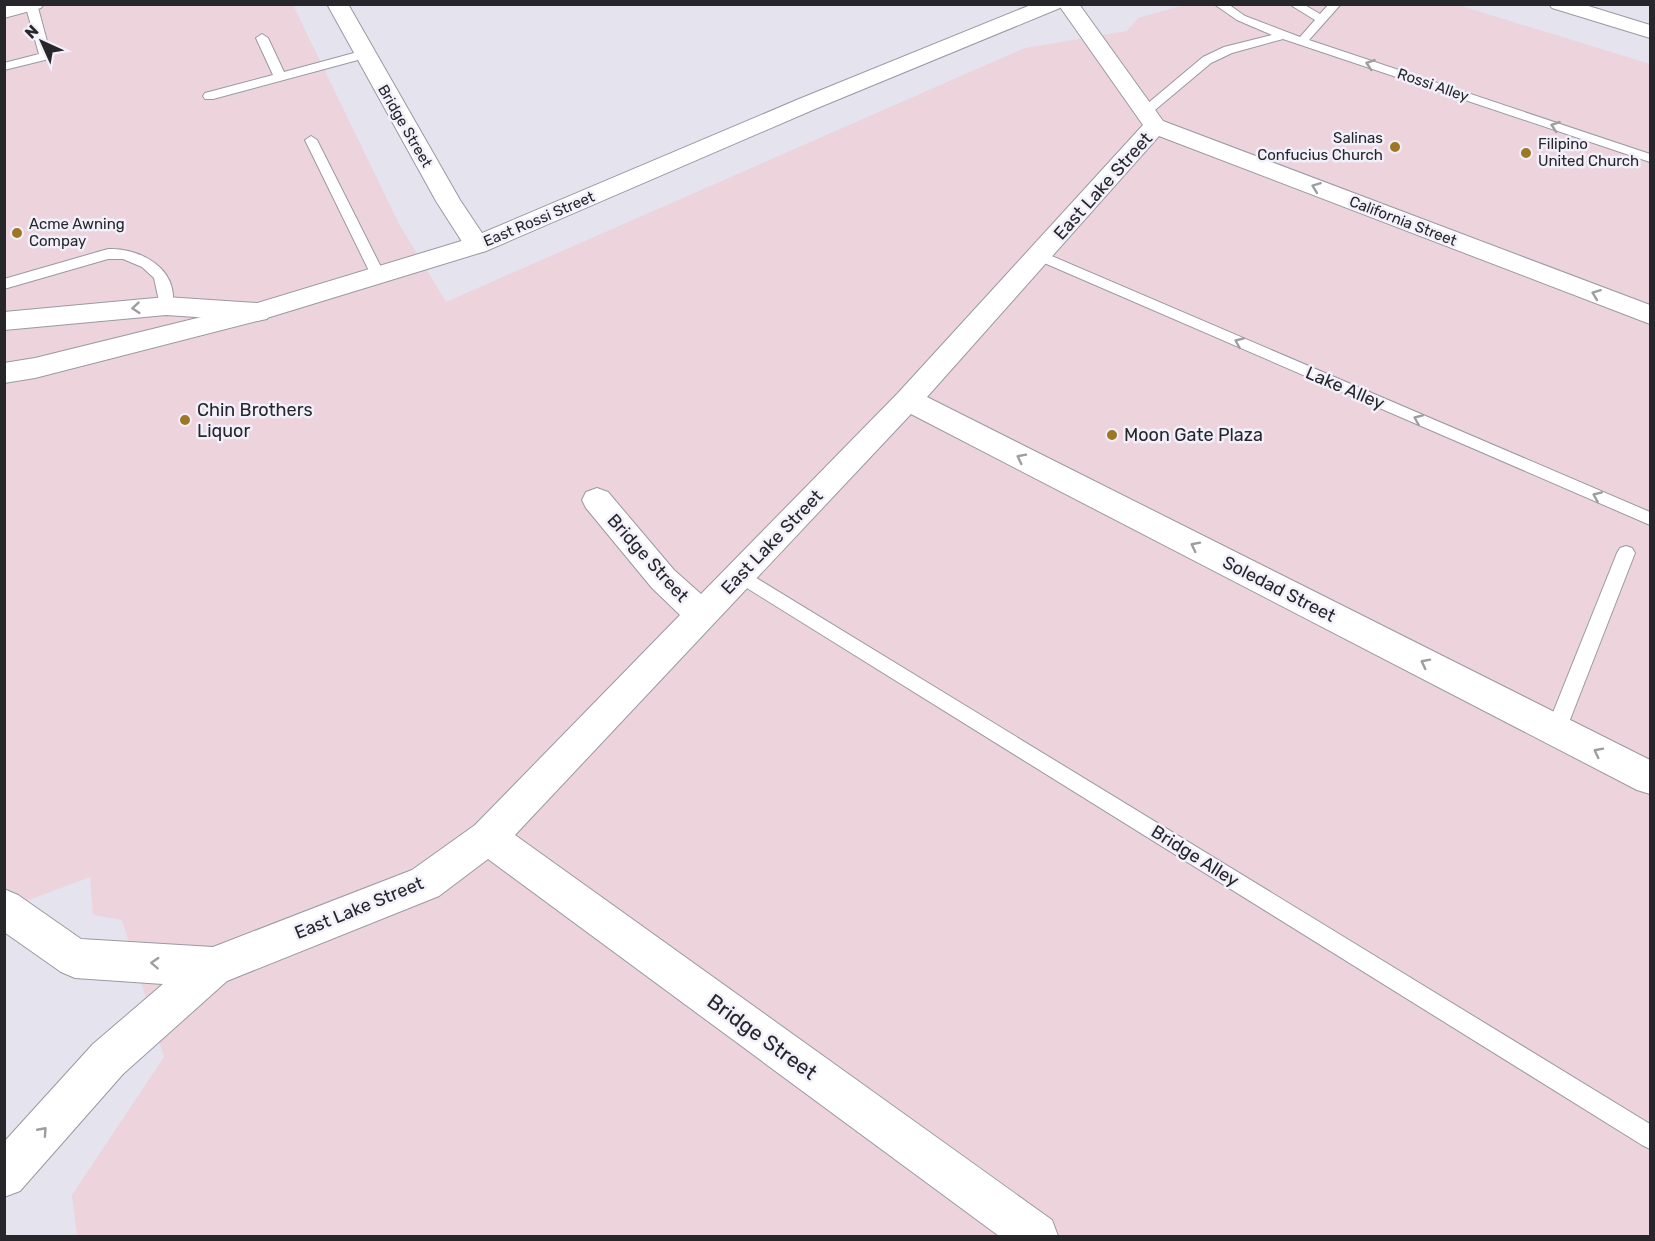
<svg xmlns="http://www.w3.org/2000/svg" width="1655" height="1241" font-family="Rubik,sans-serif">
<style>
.commercial{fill:#ecd3dc}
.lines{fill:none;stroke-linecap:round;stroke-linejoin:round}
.lane-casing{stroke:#9a99a3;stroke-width:2}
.street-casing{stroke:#9a99a3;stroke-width:2}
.secondary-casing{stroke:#9a99a3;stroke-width:2}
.primary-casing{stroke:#9a99a3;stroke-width:2}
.lane{fill:#fff;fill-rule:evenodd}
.street{fill:#fff;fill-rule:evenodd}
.secondary{fill:#fff;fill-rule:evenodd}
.primary{fill:#fff;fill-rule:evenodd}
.oneway{stroke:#9e9d9f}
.poi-dot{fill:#9e7624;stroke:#f1f0fb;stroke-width:2}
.labels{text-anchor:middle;stroke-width:5;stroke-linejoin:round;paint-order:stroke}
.far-street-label{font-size:15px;fill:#27262a;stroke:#f1f0fb}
.far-poi-label{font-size:15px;fill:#27262a;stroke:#f1f0fb;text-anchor:start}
.street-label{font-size:18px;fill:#27262a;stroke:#f1f0fb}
.poi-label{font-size:18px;fill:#27262a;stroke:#f1f0fb;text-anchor:start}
.near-street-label{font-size:21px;fill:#27262a;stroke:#f1f0fb}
</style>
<rect width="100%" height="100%" fill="#e4e3ee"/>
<path class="commercial" d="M5,5h288l106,219 47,78 579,-254 102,-17 11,-13 46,-13h274l192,59v1172h-1573l-5,-41 92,-138 -42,-137 -29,-5 -3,-38 -85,32z"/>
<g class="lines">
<g class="lane-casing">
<path id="lane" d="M25,4h12l14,52 -2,3 -45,11v-7l35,-9z
M1214,4h14l17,12 55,21 15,-17 -26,-16h14l17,10 9,-10h12l-32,36 341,114v8l-367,-123 -51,14 -21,10 -62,52h-8l-2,-3 2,-3 62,-52 21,-10 48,-12 -35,-15z
M262,34l6,4 16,34 81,-22 6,4 -2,3 -156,42h-8l-2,-3 2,-3 68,-18 -17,-37z
M311,136l6,4 68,135 -2,3h-10l-2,-3 -66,-135z
M108,249c28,-1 63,15 65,46 0,6 1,9 -2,15h-10l-7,-32 -12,-11 -19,-8h-15l-104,30v-10z
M1040,251l610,261v13l-615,-266 -2,-3z
M1626,546l6,2 3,5 -69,177 -3,6 -7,3 -7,-3 -3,-6 71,-177 3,-5z
M740,568l910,556v25l-8,-4 -908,-565 -3,-5 3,-5z"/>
</g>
<g class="street-casing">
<path id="street" d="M44,4l-3,4 -37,10v-13z
M327,4h21l112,196 30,45 -4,6 -9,2 -9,-2 -32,-50z
M1058,4h21l84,117 487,184v19l-491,-188 -232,261 723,363v34l-13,-4 -726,-376 -396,421 537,385 6,16h-59l-511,-377 -49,37 -212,85 -104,93 -103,117 -16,6v-55l89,-98 70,-60 -88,-6 -14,-6 -57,-40v-43l14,6 63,44 132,8 199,-77 63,-45 205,-210 -28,-27 -66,-80 -4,-8 4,-8 11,-4 11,4 66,78 27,24 197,-201 245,-268z"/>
</g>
<g class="secondary-casing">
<path id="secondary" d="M1033,4h30l-3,4 -245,101 -329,142 -229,70 -222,57 -31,5v-20l31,-5 219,-54 214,-65 331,-140z
M1549,4h33l68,21v13l-98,-30z"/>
</g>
<g class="primary-casing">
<path id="primary" d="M166,297l91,6 10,2 3,7 -3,7 -10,2 -91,-6 -162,15v-18z"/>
</g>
<use href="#lane" class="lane"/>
<use href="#street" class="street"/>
<use href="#secondary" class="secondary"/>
<use href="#primary" class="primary"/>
</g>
<defs><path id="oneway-chevron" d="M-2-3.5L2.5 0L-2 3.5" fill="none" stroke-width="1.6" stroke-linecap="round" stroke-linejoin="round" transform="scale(1.5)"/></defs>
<g class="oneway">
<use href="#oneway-chevron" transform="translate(1370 64) rotate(-161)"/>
<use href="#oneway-chevron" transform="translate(1555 126) rotate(-161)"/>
<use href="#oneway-chevron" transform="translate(1316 187) rotate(-159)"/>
<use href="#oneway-chevron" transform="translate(1596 294) rotate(-159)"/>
<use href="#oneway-chevron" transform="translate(136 308) rotate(175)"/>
<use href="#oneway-chevron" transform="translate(1239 342) rotate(-157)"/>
<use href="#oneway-chevron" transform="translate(1418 419) rotate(-157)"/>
<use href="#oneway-chevron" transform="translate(1021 458) rotate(-153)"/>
<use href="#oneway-chevron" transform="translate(1597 496) rotate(-157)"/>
<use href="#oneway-chevron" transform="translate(1195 546) rotate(-153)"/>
<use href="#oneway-chevron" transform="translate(1425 663) rotate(-153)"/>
<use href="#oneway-chevron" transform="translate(1598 752) rotate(-153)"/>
<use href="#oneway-chevron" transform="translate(155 963) rotate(-177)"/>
<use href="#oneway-chevron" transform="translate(43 1131) rotate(-48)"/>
</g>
<g class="poi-dot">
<circle cx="1395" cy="147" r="6"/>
<circle cx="1526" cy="153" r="6"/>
<circle cx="17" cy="233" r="6"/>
<circle cx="185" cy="420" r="6"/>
<circle cx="1112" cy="435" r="6"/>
</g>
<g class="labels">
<g class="far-street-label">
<text transform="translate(1433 85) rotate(19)" y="5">Rossi Alley</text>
<text transform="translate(405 126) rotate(60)" y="5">Bridge Street</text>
<text transform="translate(539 219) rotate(-23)" y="5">East Rossi Street</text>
<text transform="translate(1403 221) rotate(21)" y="5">California Street</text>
</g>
<g class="far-poi-label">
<text x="1383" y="143" text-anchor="end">Salinas<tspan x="1383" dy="17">Confucius Church</tspan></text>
<text x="1538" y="149">Filipino<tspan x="1538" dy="17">United Church</tspan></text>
<text x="29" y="229">Acme Awning<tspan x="29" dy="17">Compay</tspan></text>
</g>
<g class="street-label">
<text transform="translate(1103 186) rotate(-48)" y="6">East Lake Street</text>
<text transform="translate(1345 388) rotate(23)" y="6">Lake Alley</text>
<text transform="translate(772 542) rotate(-46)" y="6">East Lake Street</text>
<text transform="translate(648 558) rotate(48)" y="6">Bridge Street</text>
<text transform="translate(1279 589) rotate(27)" y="6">Soledad Street</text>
<text transform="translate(1195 856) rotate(32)" y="6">Bridge Alley</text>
<text transform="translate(359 908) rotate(-22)" y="6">East Lake Street</text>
</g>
<g class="poi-label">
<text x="197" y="416">Chin Brothers<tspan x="197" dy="21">Liquor</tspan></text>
<text x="1124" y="441">Moon Gate Plaza</text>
</g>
<g class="near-street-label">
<text transform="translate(762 1037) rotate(36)" y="7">Bridge Street</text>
</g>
</g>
<rect width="1655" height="1241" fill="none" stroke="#27262a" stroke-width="12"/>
<g transform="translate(42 42) rotate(315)" stroke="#f1f0fb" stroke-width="4.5" paint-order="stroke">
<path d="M0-4.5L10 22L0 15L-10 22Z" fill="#27262a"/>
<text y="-9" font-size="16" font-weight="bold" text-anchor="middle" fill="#27262a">N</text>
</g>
</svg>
